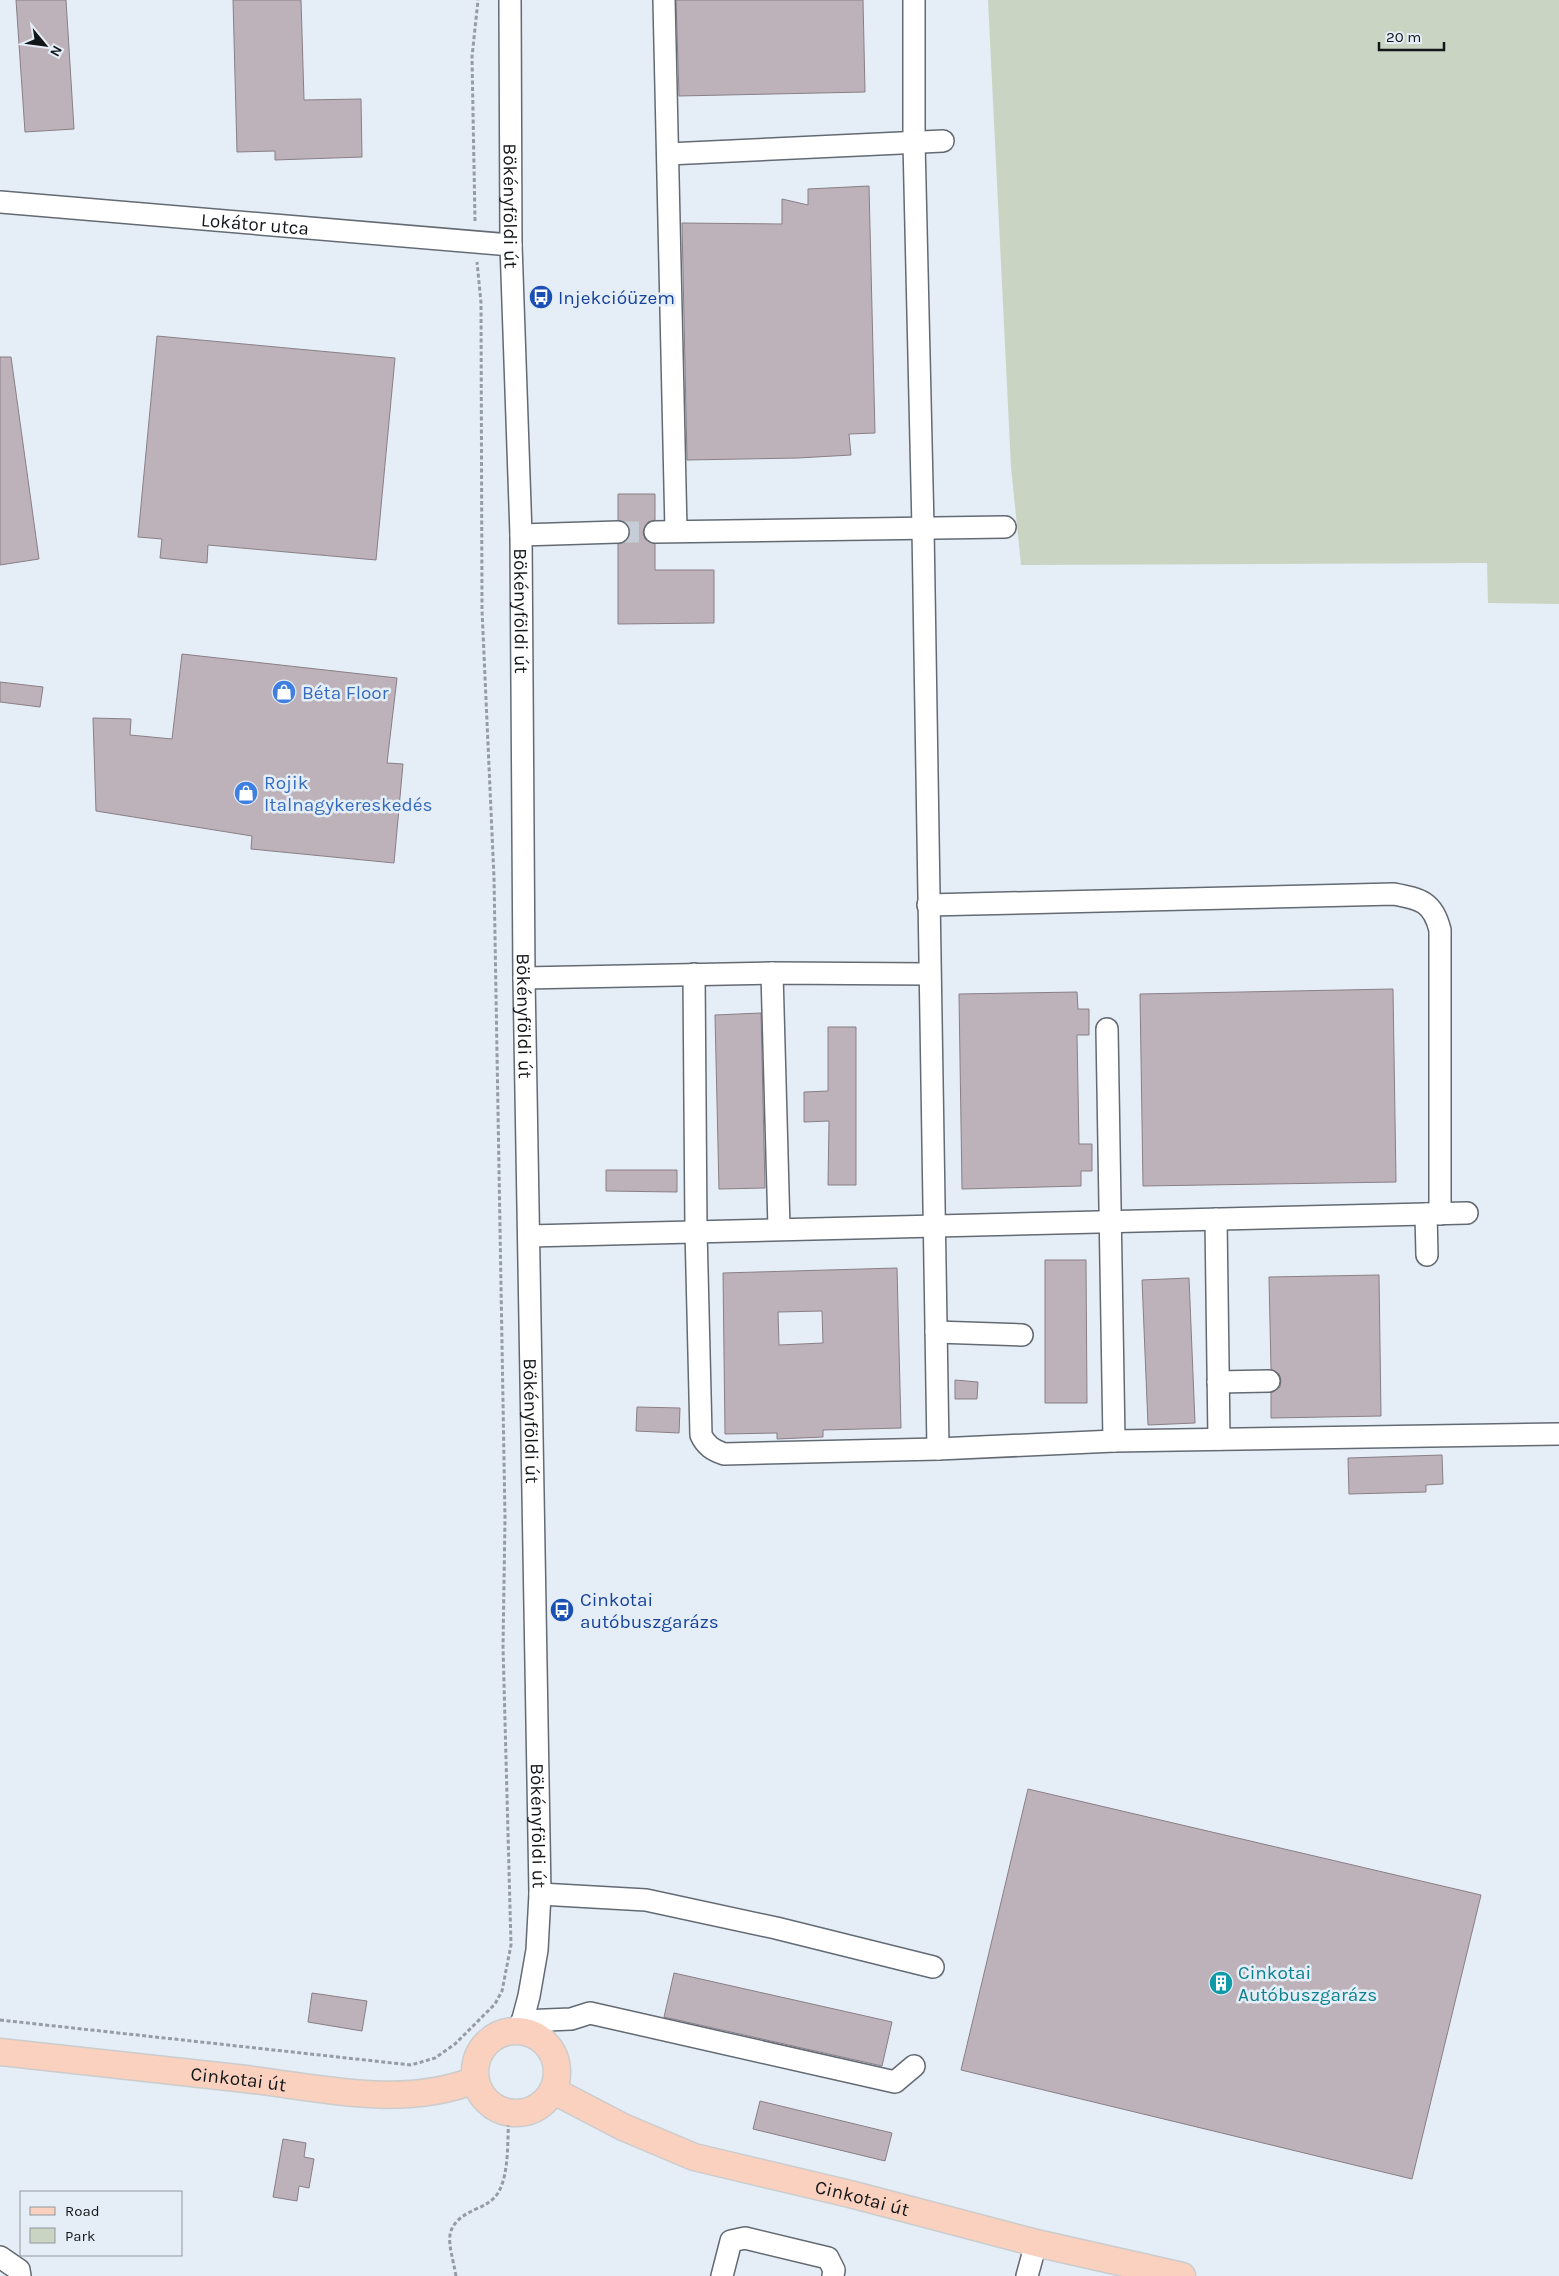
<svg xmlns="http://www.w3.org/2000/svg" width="1559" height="2276" font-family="Karla,sans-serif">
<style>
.green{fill:#c9d5c2}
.building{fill:#bdb2b9;stroke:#897f86;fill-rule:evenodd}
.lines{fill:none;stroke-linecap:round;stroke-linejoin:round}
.minor-tunnel{stroke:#c6cdd6;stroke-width:21;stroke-dasharray:21 11;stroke-linecap:butt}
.minor-casing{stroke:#636a73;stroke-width:24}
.major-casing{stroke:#cbcccc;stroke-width:29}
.path{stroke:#969ca3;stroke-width:3;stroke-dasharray:4 2.5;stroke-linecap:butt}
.minor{stroke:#fff;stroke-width:21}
.major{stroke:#fad1bf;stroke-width:26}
.labels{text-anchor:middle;stroke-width:5;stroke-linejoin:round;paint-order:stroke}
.street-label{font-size:19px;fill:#131619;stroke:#e5edf7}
.transit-label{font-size:19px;fill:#164399;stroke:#e5edf7;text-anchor:start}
.shop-label{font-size:19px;fill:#366cbe;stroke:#e5edf7;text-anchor:start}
.culture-label{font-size:19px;fill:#0d838f;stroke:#e5edf7;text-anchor:start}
</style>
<rect width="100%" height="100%" fill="#e5edf7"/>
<path class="green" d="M988,0h571v604l-71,-1 -1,-40 -466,2 -10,-98z"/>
<path class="building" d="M16,0h50l8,129 -49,3z
M233,0h68l3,100 57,-1 1,58 -87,3v-9l-38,1z
M676,0h187l2,92 -186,4z
M869,186l6,247 -26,1 2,21 -53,3 -111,2 -5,-237 100,1v-25l26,6v-16z
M157,336l238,22 -19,202 -168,-15 -1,18 -47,-5 2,-19 -24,-2z
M0,357h11l28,202 -39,6z
M618,494h37v26l-7,2 -5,10 2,7 10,5v26h59v53l-96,1v-80l7,-2 5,-10 -2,-7 -10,-5z
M182,654l215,24 -10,85 16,1 -9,99 -143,-14 1,-13 -156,-25 -3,-93 38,1 -1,16 42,4z
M0,682l43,5 -3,20 -40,-5z
M1393,989l3,193 -253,4 -3,-192z
M1077,992l1,17h11v26h-12l2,109h13v27h-11v15l-119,3 -3,-195z
M761,1013l4,175 -46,1 -4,-174z
M828,1027h28v158h-28l1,-64 -25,1v-30l24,-1z
M606,1170h71v22l-71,-1z
M1045,1260h41l1,143h-42z
M897,1268l4,160 -78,2v7l-46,2v-6l-52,1 -2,-161zM822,1311l1,32 -44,2 -1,-33z
M1379,1275l2,141 -110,2v-25l9,-6 1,-7 -2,-6 -8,-5 -2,-92z
M1189,1278l6,145 -47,2 -6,-145z
M955,1380l23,2 -1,17h-22z
M637,1407l43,1 -1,25 -43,-2z
M1442,1455l1,29 -17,1v7l-77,2 -1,-36z
M1028,1789l453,106 -69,284 -451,-109z
M674,1973l218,49 -10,44 -218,-49z
M312,1993l55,8 -5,30 -54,-9z
M760,2101l132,32 -7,28 -132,-32z
M283,2139l23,4 -2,14 10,2 -5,29 -10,-2 -2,15 -24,-4z"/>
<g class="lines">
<path class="minor-tunnel" d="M618,532h37"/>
<g class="minor-casing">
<g id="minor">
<path id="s1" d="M510,0l1,245 10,290 3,443 16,916 -3,56 -8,46 -9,34"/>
<path d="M664,0l12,531"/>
<path d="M914,0v142l9,386 15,921 176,-8 445,-7"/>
<path d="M668,154l275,-13"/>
<path id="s2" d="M0,202l511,43"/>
<path d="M655,532l350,-5"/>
<path d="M521,535l97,-3"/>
<path d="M928,905l466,-11c27,5 39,8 46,36v284"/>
<path d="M772,973l7,255"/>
<path d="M694,974l2,256 5,205c5,11 12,15 23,19l214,-5"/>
<path d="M524,978l248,-5 157,1"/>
<path d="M1107,1029l7,412"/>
<path d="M1426,1214l1,41"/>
<path d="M1216,1219l3,220"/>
<path d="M529,1236l938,-23"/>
<path d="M936,1332l86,3"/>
<path d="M1218,1382l51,-1"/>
<path d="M540,1894l106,6 130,28 157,39"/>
<path d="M522,2021l49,-2 19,-6 305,69 19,-16"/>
<path d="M0,2257l19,13 1,6"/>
<path d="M722,2276l9,-35 14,-3 83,20 6,12 -1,6"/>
<path d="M1027,2276l9,-33"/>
</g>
</g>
<g class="major-casing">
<g id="major">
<circle cx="516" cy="2072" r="41"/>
<path id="s3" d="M0,2052c82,9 164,18 246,27 76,9 155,30 229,1"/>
<path id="s4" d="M554,2091l69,36 71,30 156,37 186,49 146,33"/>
</g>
</g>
<path class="path" d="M475,221l-3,-164 6,-57
M0,2020l411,45 24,-7 20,-14 40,-40 7,-13 9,-46 -8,-299 2,-128 -11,-640 -12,-268 -1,-307 -4,-41
M456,2276c-6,-34 -17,-50 20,-67 9,-4 16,-7 22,-16 12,-20 9,-56 11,-80"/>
<use href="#minor" class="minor"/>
<use href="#major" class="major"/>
</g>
<defs>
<g id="bus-disc" transform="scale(1.25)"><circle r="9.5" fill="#1a4fb4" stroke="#e5edf7"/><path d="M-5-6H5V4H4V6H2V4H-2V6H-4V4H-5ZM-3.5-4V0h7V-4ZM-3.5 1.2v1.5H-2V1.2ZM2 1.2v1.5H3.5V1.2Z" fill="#fff"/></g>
<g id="shop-disc" transform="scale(1.25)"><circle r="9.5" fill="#3f7fe0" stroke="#e5edf7"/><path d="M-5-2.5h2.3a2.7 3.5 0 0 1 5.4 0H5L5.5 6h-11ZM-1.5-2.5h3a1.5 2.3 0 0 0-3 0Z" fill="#fff"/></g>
<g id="building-disc" transform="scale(1.25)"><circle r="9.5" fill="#0f9aa8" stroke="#e5edf7"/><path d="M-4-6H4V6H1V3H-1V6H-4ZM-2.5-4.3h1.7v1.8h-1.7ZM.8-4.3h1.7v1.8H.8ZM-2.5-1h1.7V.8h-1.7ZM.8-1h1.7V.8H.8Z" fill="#fff"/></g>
</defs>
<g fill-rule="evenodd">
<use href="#bus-disc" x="541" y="297"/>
<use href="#shop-disc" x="284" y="692"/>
<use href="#shop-disc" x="246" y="793"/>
<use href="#bus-disc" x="562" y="1610"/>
<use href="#building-disc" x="1221" y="1983"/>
</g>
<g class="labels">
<g class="street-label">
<text dy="7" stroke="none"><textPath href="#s1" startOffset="206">Bökényföldi út</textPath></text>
<text dy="7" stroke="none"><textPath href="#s2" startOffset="256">Lokátor utca</textPath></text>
<text dy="7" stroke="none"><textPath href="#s1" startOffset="611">Bökényföldi út</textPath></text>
<text dy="7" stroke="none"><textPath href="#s1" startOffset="1016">Bökényföldi út</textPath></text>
<text dy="7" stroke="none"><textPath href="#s1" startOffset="1421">Bökényföldi út</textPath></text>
<text dy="7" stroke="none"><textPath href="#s1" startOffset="1826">Bökényföldi út</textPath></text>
<text dy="7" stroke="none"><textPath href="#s3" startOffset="240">Cinkotai út</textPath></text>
<text dy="7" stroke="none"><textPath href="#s4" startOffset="328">Cinkotai út</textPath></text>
</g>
<g class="transit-label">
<text x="558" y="304">Injekcióüzem</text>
<text x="580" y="1606">Cinkotai<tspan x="580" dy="22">autóbuszgarázs</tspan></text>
</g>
<g class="shop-label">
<text x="302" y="699">Béta Floor</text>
<text x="264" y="789">Rojik<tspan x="264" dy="22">Italnagykereskedés</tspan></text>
</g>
<g class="culture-label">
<text x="1238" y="1979">Cinkotai<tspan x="1238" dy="22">Autóbuszgarázs</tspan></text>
</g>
</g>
<rect x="20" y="2191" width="162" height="65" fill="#e5edf7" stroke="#91979e"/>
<rect x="30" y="2207" width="25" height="8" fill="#fad1bf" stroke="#91979e"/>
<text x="65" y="2216" font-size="15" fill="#131619">Road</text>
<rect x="30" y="2228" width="25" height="15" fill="#c9d5c2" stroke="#91979e"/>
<text x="65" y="2241" font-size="15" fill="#131619">Park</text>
<g transform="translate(45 45) rotate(119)" stroke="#e5edf7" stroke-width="4" paint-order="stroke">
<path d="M0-4L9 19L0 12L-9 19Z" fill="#131619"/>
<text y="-8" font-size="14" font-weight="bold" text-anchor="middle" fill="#131619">N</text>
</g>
<path d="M1379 42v8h65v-8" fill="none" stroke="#131619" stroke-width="2.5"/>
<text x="1386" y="42" font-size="15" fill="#131619" stroke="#e5edf7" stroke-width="4" paint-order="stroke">20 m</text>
</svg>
